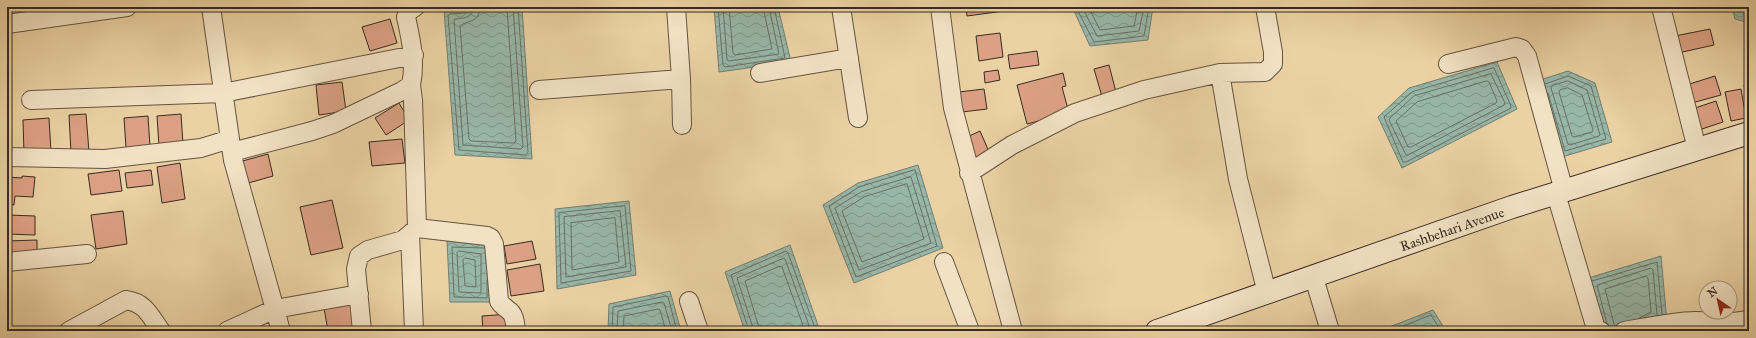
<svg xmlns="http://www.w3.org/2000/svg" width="1756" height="338" font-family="'IM FELL Great Primer',serif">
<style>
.water{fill:url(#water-waves);stroke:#717f72}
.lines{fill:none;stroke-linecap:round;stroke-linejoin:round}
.shore{stroke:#687164;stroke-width:1}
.building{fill:#dca184;stroke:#372b20}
.street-casing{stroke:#645541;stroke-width:20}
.secondary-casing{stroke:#372b20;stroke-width:24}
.street{stroke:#f2e2c4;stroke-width:18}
.secondary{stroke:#f2e2c4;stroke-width:22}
.labels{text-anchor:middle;stroke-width:3;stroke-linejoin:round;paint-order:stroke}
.street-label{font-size:14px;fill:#372b20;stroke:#f2e2c4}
</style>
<defs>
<pattern id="water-waves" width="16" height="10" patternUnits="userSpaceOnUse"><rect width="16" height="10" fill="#98b7a8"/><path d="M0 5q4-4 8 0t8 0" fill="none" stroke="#7d9588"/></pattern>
</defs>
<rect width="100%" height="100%" fill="#ebd2a4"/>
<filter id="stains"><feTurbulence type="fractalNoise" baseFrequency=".005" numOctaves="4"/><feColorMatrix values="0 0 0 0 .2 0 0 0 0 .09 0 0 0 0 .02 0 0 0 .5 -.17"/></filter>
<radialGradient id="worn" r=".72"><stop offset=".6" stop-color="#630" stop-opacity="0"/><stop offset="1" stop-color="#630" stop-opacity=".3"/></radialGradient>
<path class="water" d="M492,7h30l10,152 -77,-4 -11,-145z
M714,7h64l13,55 -72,10z
M1076,7h77l-5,33 -58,6 -15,-33z
M1732,7h17v16l-14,-4z
M1497,62l20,47 -115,59 -24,-51 31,-29z
M1568,71l27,12 17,59 -50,15 -22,-77z
M918,165l25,83 -89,35 -31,-78 35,-22z
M629,201l7,74 -79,14 -2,-80z
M447,241l43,3 2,58h-42z
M790,245l30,86h-75l-20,-59z
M1661,256l6,67 -24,8h-43l-15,-52z
M670,291l11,40h-73l1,-27z
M1433,310l13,21h-67z"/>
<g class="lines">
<path class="shore" d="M469,7l-3,6 -16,1 -2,2 11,134 67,5 2,-3 -10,-145
M474,7c-1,11 -10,11 -19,12l-1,1 9,125 58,4 2,-2 -10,-140
M480,7c-1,17 -11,12 -20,19l9,113 2,2 43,2 2,-2 -9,-134
M718,7l5,58 2,2 60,-9 -11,-51
M723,7l4,53 2,1 50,-7 -10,-47
M729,7l4,46 2,2 37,-6 -9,-42
M1080,7l-1,6 15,29 50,-6 5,-29
M1085,7v6l12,23 42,-5 5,-24
M1091,7v5l9,18 34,-4 4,-19
M1494,68l17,38v2l-105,54h-3l-19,-45 28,-25z
M1491,74l14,29 -1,2 -96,50h-2l-17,-35 1,-2 24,-22z
M1487,81l2,1 8,19 -1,2 -85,44h-3l-12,-26 21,-19z
M1568,81l19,9 13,45 -1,1 -29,9 -2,-1 -17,-56 1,-2z
M1545,84l23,-8 23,10 15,53 -41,12 -17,-58
M1568,88l14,7 11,35 -1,2 -18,5 -2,-1 -13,-44 1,-2z
M915,170l22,76 -81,31 -27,-71 30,-19z
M911,177l20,66 -72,27 -24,-62 26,-16z
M907,184l17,55 -62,23 -20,-51 22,-14z
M625,206l6,65 -70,12 -2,-70z
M620,211l6,56 -60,10 -2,-60z
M615,218l4,44 -47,8 -1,-47z
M484,248l-32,-1 2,50 33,1v-18
M459,251l22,3v39l-22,-1 -2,-39z
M465,258l10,2 1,25 -1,2 -10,-1 -2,-26z
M1592,281l65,-19 5,52
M1607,324l-10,-39 54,-17 2,2 4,45
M1615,328l-10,-39 41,-13 2,2 3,34 -12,6
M612,331l1,-24 53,-11 2,1 9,34
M617,331l1,-20 44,-9 2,1 8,28
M623,331l1,-15 34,-7 2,1 6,21
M749,331l-18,-56 55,-24 2,2 28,78
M754,331l-17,-53 47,-20 1,1 26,72
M760,331l-15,-50 35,-15 2,1 23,64
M1390,331l41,-16 10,16"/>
</g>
<path class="building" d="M966,7h37l1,4 -37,5z
M390,19l7,24 -27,8 -8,-24z
M1710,29l4,16 -36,8 -3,-17z
M1000,33l3,24 -24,4 -3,-25z
M1037,51l2,14 -29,4 -2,-14z
M1109,65l8,31 -14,4 -9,-31z
M998,70l2,10 -15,3 -1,-11z
M1063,73l3,13 -4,1 7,26 -42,11 -10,-39z
M1715,76l6,19 -33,9 -5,-18z
M342,82l4,29 -27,4 -3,-30z
M1744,85h5v29h-1z
M984,89l3,20 -25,3 -3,-20z
M1741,89l5,29 -15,3 -6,-29z
M1716,101l7,21 -27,9 -7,-21z
M399,103l10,17 -23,15 -11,-17z
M86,114l3,38 -18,1 -2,-38z
M181,114l2,30 -24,2 -2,-30z
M148,116l2,31 -24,1 -2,-30z
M49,118l2,34 -27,2 -1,-34z
M980,131l10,23 -15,7 -10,-23z
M402,139l3,24 -33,3 -3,-24z
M268,154l5,22 -28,8 -6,-22z
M180,163l5,36 -23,4 -5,-36z
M119,170l3,21 -31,4 -3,-21z
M151,170l2,15 -26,3 -2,-15z
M22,176l13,1 -2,20 -18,-1 -1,9 -7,-1v-27l15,1z
M332,200l11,48 -32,7 -11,-48z
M123,211l4,33 -31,5 -5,-34z
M7,215l28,1v19l-28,-1z
M37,240v15l-30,1v-15z
M532,241l4,18 -29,5 -3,-18z
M540,264l4,27 -33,5 -4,-26z
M351,303l5,27 -28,1 -4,-23z
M509,314l2,17h-28l-1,-15z"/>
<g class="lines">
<g class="street-casing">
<path id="street" d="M211,7l22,153 48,171
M676,7l5,72 1,46
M841,7l17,111
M940,7l13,101 60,223
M1661,7l36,142
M7,24l120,-17
M1448,64l68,-17 6,2 5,7 37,135
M760,73l89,-15
M1220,73l18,106 29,114
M539,90l142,-11
M31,100l192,-7 191,-38
M232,152l80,-21 21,-7 69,-33 9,-6c5,-24 0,-45 -5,-68l3,-6 6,-4
M7,157l98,2 96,-11 29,-9
M969,173l43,-28 63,-32 69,-23 76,-17 45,-1 8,-8v-12l-8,-45
M1556,194l37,125 3,10 5,2
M417,228l70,8 4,2 3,6 5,57c3,5 5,5 9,9 7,4 7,14 8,21
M410,234l4,97
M7,262l80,-8
M944,262l26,69
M1314,278l16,53
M689,301l10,30
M1710,325l39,-5
M69,331l57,-31c20,3 24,16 35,31
M227,331l48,-22 84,-15
M362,331l-6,-62 3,-13 9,-6 35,-10 14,-12 -4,-128 -2,-15
M1624,331c17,-3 67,-13 81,-9 5,1 6,5 8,9"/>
</g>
<g class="secondary-casing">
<path id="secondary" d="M1157,331l355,-124 237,-74"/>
</g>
<use href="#street" class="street"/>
<use href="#secondary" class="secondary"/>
</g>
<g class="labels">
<g class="street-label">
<text transform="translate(1452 229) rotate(-19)" y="5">Rashbehari Avenue</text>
</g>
</g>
<rect width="1756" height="338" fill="none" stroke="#ebd2a4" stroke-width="24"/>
<rect x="8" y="8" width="1740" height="322" fill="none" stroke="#372b20" stroke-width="2"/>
<rect x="12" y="12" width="1732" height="314" fill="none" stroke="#372b20"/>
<g transform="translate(1718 300) rotate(326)"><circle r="19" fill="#f2e2c4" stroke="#a79982"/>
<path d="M0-3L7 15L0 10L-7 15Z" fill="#8f2418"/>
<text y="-6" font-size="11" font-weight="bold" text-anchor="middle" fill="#372b20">N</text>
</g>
<rect width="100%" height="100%" filter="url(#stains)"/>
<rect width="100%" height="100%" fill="url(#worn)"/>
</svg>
